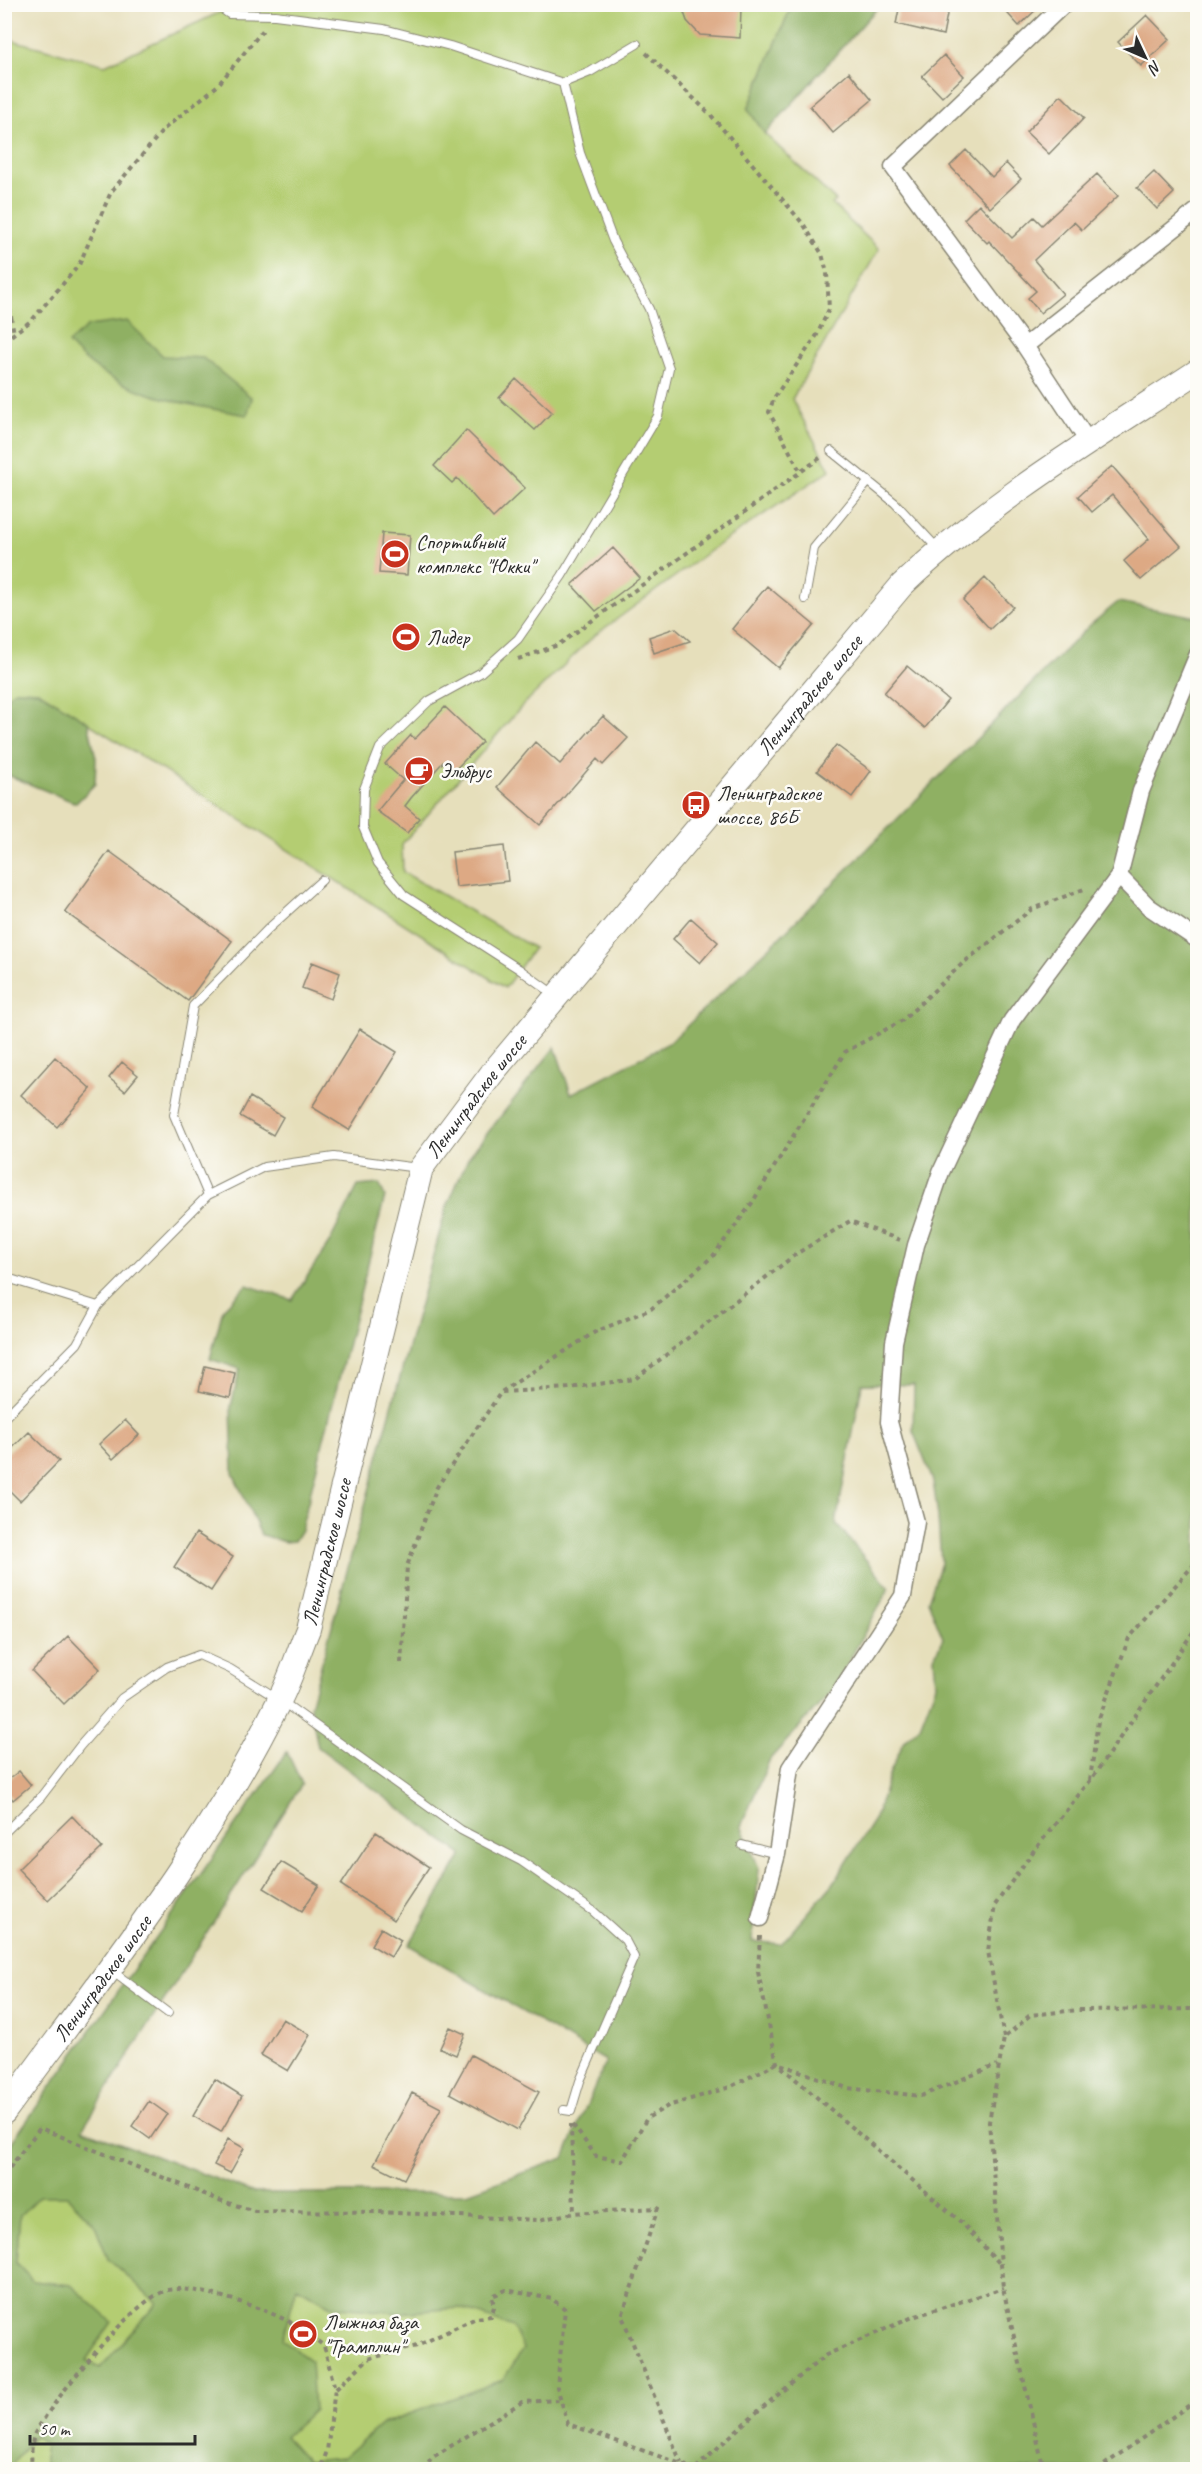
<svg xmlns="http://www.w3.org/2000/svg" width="1202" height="2474" font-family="Caveat,sans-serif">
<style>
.green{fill:#b4cd72;stroke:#707c4e;stroke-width:1.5}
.forest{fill:#8fb064;stroke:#5d6e48;stroke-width:1.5;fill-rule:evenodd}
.building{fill:#dda984}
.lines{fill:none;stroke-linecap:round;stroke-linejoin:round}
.service-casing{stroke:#888573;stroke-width:10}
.minor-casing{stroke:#888573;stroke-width:19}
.secondary-casing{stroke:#888573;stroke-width:26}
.path{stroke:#888573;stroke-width:4;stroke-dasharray:4.5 4.5;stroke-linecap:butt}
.service{stroke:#fff;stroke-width:8}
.minor{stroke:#fff;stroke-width:16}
.secondary{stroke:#fff;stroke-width:24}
.labels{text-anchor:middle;stroke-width:5;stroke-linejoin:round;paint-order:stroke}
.poi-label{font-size:21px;fill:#2b2b2b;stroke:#fdfcf7;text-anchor:start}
.street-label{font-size:21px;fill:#2b2b2b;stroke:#fdfcf7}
</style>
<rect width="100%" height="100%" fill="#fdfcf7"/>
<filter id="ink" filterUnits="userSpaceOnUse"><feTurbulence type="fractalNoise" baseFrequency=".0167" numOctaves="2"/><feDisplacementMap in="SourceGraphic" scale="12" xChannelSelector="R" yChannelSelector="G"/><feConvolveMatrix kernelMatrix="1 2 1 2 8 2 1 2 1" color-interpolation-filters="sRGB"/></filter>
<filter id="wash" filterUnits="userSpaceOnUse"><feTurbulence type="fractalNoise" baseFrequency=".008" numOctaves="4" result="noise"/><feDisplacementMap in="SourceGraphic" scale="24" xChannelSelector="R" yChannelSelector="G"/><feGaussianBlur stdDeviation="1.35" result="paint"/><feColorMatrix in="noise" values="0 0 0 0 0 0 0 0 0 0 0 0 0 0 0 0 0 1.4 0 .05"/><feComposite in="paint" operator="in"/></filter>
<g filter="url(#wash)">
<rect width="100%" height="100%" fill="#e6dfbb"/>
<path class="green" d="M236,5h556l-44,104 17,25 71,67 -4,3 47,45 -87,150 38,71 -115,77 -121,89 -71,69 -121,139 1,28 131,76 -29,40 -467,-297 -23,-1 -10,9 -1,-661 101,27z
M50,2154l206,71 386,-1 -90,245h-547l-1,-280z"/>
<path class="forest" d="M792,5h88l-115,129 -17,-25z
M127,321l36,35 40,2 49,40 -5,17c-63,-11 -136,-21 -179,-72l20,-17z
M1118,602l79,15v1852l-1152,1v-25l-11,-9 -25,33h-4l-1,-316 283,-401 15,32 -220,345 172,64h213l97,-35 42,-97 -197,-116 53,-90 -144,-108 -8,-41 136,-497 22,-51 87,-111 16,47 98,-51 107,-102 313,-315zM862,1384l52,1 -1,46 20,50 5,36 3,46 -13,38 15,37 -9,19 2,28 -16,41 -16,15 -14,32 -15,45 -42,66 -52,60 -29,-3 7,-73 -18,-42 29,-67 63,-69 56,-102 -53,-65zM39,2196h28l28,29 13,34 49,44 -57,65 -14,-8 26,-38 -41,-37 -38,-4 -17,-18 4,-48zM297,2287l34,19 67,7 62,-5 53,19 10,22 -20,31 -121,44 -39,34 -36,3 -22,-24 29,-27 -3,-49 -29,-21z
M15,690l23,1 50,31 8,36 -1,26 -19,19 -71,-29v-75z
M379,1184l6,12 -84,334 -7,11 -9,1 -24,-7 -28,-62 -2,-67 9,-37 -30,-10 13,-50 24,-24 45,15 37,-57 29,-57z"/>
<g id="blocks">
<path class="building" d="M681,4l60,3 -1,31 -40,-3 -13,-14z
M900,4h49l-6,31 -47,-11z
M999,4h43l-23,22z
M1147,15l23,24 -29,27 -23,-24z
M944,55l20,21 -22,21 -20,-21z
M849,72l23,28 -39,33 -23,-27z
M1061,95l23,23 -35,36 -23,-22z
M966,150l26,27 14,-14 15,16 -31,29 -40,-42z
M1154,172l20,21 -17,16 -20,-21z
M1097,174l21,22 -36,34 -8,-8 -40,38 29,34 -23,19 -12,-15 8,-7 -47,-50 -2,2 -23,-24 15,-15 33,34 22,-21 8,8z
M516,379l36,33 -17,18 -36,-32z
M466,430l59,58 -32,30 -36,-40 -5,5 -18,-17z
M1112,466l69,80 -40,34 -17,-19 25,-22 -37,-44 -20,17 -14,-16z
M382,533l28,2 -3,40 -28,-2z
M613,548l27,30 -44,33 -24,-26z
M985,578l28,29 -23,22 -27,-29z
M767,586l47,39 -36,43 -46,-39z
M675,628l15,13 -36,12 -5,-16z
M907,666l41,34 -23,28 -41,-35z
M445,707l37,35 -29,30 -10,-10 -32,36 -6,8 14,12 -12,15 -30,-22 26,-31 -18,-16 26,-29 4,4z
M603,716l25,22 -25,27 -6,-6 -57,66 -43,-38 38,-45 25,22z
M836,745l35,26 -19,26 -35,-26z
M504,846l4,35 -52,6 -4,-35z
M109,851l123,90 -44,60 -123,-89z
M691,918l27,24 -18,21 -27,-24z
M312,962l28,11 -9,26 -29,-11z
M360,1029l37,23 -48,78 -37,-23z
M55,1057l36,32 -34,38 -36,-32z
M122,1062l16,13 -13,16 -16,-13z
M250,1097l33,20 -10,18 -33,-19z
M205,1366l30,7 -5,25 -31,-7z
M125,1420l14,15 -26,24 -14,-15z
M29,1432l30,29 -39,40 -16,-16v-29z
M196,1533l37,24 -22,34 -37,-24z
M68,1636l32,33 -36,35 -32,-33z
M19,1771l12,14 -18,15 -9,-11v-6z
M72,1816l30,32 -54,52 -30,-31z
M376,1832l53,35 -35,53 -53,-35z
M281,1862l38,23 -17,26 -38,-23z
M381,1928l20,12 -10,17 -20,-12z
M283,2019l27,16 -22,36 -27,-16z
M450,2027l15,7 -9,21 -16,-7z
M471,2055l68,37 -21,38 -68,-37z
M215,2079l27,17 -21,36 -28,-16z
M412,2093l29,15 -37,71 -30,-15z
M149,2101l18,13 -17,25 -18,-13z
M228,2139l16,9 -14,25 -16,-8z"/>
</g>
</g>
<g filter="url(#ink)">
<use href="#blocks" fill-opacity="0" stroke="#888573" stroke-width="1.5"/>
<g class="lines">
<g class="service-casing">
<path id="service" d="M215,4l14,10 46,1 109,14 66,17 113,37 27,-11 47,-28
M831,451l64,52 43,46
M805,599l9,-51 55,-67
M555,995l-36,-26 -115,-74 -26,-32 -15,-36 1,-38 16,-41 49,-47 51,-28 38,-34 44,-63 96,-160 11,-48 -20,-59 -36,-68 -33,-88 -17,-70
M208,1195l-34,-80 19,-109 75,-77 54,-49
M4,1277l94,29
M4,1418l73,-74 21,-38 110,-111 56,-28 70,-10 84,11
M4,1833l36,-35 40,-52 42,-48 45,-31 32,-12 31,14 50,31 181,130 60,31 72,50 32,29 9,17 -54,124 -9,30 -7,-1
M742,1845l35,9
M112,1971l56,42"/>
</g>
<g class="minor-casing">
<path id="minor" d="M1025,346l-132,-179 171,-163
M1089,443l-64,-97 173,-136
M1198,654l-57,137 -22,85 30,31 49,33
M760,1918l17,-64 13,-86 113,-172 13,-74 -27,-100 5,-80 22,-97 25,-73 71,-152 107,-144"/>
</g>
<g class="secondary-casing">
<g id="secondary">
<path id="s1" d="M4,2112c97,-133 202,-263 275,-411 12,-23 19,-48 29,-72l113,-461 72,-96 409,-487c88,-84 194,-147 296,-214"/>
</g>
</g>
<path class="path" d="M646,53l64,61 94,111 18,29 5,19 2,36 -12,26 -43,63 -5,14 31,59
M4,302l5,2 5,30
M4,341l28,-21 47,-55 32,-73 53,-63 53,-43 46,-56
M518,659l40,-14 262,-187
M502,1392l67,-4 66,-9 161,-125 54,-33 50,19
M401,1663l6,-97 30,-79 64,-95 94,-60 56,-23 62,-53 39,-53 93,-151 58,-32 60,-57 69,-54 52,-20
M1090,1780l8,-59 31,-83 69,-78
M760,1936l-2,36 19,91 185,160 39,42
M1004,2038l-16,-87 7,-46 37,-52 58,-72 108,-156
M571,2124l3,89
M573,2125l23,31 26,5 25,-43 21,-12 62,-19 47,-24 70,25 74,8 76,-31
M4,2175l36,-47 179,72 36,11 123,1 160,8 36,-7 84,-5 -36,108 59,147
M336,2389l32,-30 49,-13 59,-28 15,-2 3,-9 -2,-11 14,-6 46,9 13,10 -8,78 11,37 130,46
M696,2468l55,-51 75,-62 87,-38 90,-29
M31,2470c1,-11 -1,-27 4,-37 18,-32 98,-135 133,-143 26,-6 103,20 127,35 10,6 20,14 29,21l11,43 -8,62 -7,19
M423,2470l10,-13 89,-55 38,-2
M1044,2470l-41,-182 -14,-166 15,-84 26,-23 48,-5 120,-1
M1097,2470l101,-71"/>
<use href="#service" class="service"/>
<use href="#minor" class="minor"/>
<use href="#secondary" class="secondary"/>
</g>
</g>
<defs>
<g id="stadium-disc" transform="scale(1.5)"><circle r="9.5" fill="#c8321e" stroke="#fdfcf7"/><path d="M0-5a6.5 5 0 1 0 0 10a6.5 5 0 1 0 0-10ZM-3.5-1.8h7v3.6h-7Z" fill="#fff"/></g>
<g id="cafe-disc" transform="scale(1.5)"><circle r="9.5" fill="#c8321e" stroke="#fdfcf7"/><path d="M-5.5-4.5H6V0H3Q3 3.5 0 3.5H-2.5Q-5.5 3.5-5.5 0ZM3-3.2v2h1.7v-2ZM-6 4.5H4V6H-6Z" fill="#fff"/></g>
<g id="bus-disc" transform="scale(1.5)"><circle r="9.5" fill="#c8321e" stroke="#fdfcf7"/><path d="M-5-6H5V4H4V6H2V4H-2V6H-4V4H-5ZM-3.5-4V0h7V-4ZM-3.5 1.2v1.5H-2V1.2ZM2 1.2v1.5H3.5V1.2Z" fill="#fff"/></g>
</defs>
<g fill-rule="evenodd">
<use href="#stadium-disc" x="395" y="554"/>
<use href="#stadium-disc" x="406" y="637"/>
<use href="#cafe-disc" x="419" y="771"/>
<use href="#bus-disc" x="696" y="805"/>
<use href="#stadium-disc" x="303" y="2334"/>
</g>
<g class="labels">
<g class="poi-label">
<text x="416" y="549">Спортивный<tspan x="416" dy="24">комплекс "Юкки"</tspan></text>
<text x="427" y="644">Лидер</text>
<text x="440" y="778">Эльбрус</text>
<text x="717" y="800">Ленинградское<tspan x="717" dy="24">шоссе, 86Б</tspan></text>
<text x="324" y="2329">Лыжная база<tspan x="324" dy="24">"Трамплин"</tspan></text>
</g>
<g class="street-label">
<text dy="7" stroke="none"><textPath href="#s1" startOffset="1660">Ленинградское шоссе</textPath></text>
<text dy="7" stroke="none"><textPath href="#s1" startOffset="1138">Ленинградское шоссе</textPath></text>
<text dy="7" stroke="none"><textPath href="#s1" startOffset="652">Ленинградское шоссе</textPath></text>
<text dy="7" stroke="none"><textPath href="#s1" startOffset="166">Ленинградское шоссе</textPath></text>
</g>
</g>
<rect width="1202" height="2474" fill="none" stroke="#fdfcf7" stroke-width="24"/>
<g transform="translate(1145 57) rotate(134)" stroke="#fdfcf7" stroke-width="4.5" paint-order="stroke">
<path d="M0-4.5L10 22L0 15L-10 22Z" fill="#2b2b2b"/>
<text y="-9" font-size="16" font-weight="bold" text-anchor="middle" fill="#2b2b2b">N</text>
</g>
<path d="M30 2435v9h165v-9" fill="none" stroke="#2b2b2b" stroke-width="3"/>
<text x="39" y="2435" font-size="18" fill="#2b2b2b" stroke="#fdfcf7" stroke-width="4.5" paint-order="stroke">50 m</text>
</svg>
